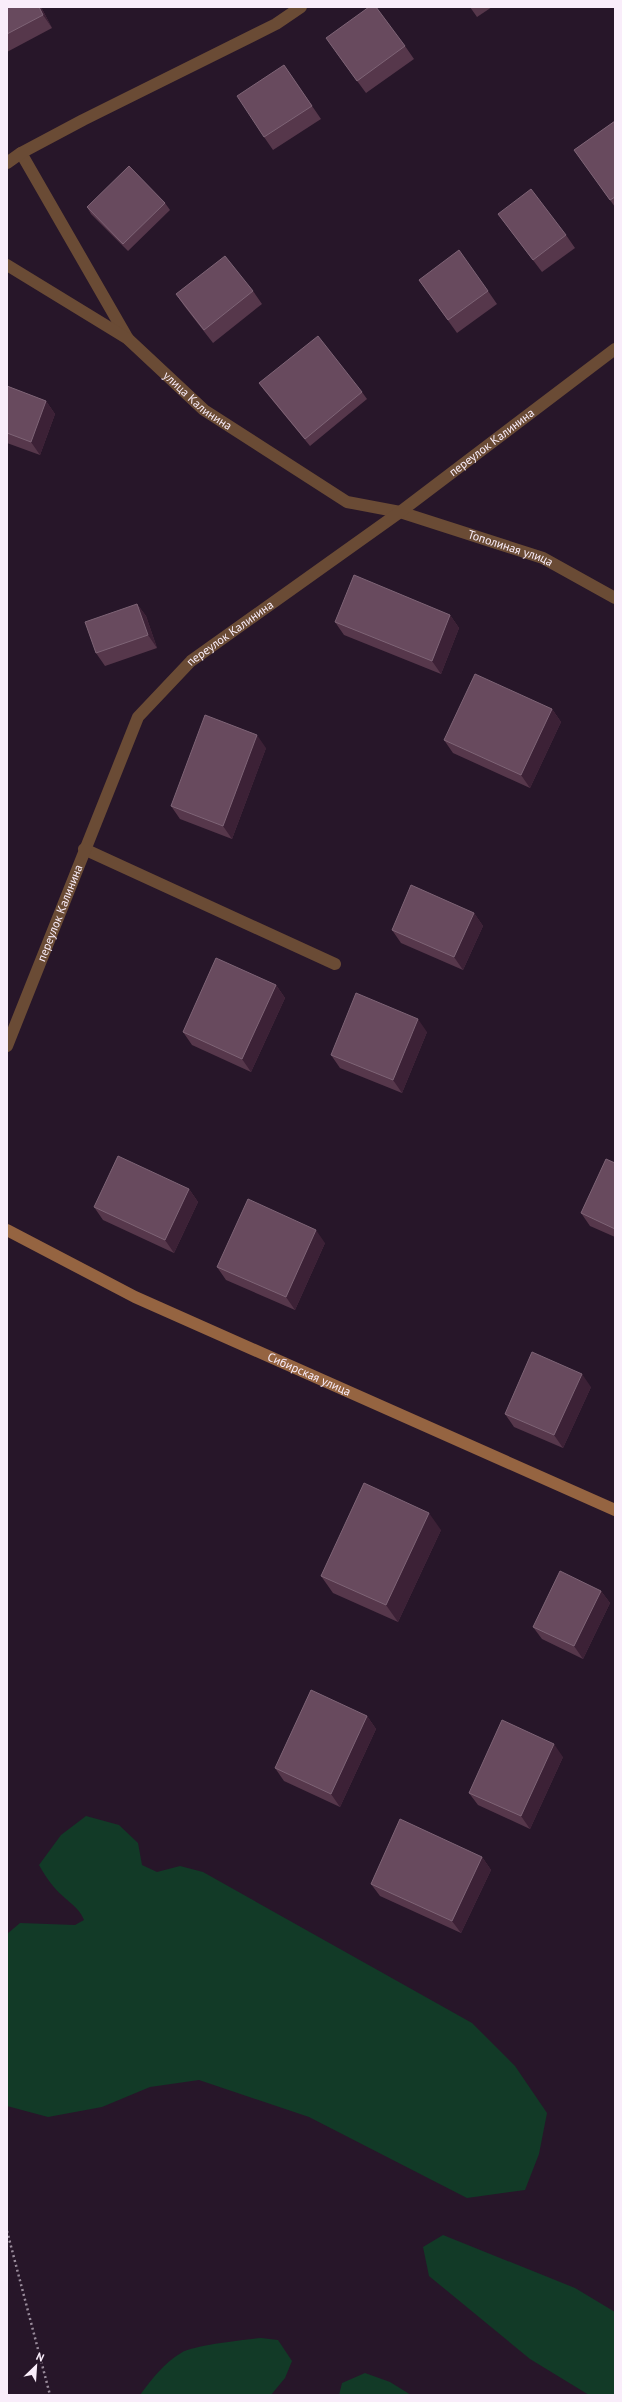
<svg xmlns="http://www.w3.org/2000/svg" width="622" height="2402" font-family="'PT Sans',sans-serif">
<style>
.green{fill:#123a27}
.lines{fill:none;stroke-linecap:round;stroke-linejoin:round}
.path{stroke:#998b9b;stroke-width:2.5;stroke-dasharray:2 3;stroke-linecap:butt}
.lane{stroke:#6a4b35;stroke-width:12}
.street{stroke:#6a4b35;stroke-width:12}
.secondary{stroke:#956441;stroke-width:12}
.wall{fill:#56374b}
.shaded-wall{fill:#3c2136}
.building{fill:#684a5e;stroke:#7e6476}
.labels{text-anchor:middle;stroke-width:3.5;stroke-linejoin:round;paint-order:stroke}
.street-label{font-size:12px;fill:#f9edfa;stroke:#271629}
</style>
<rect width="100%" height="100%" fill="#271629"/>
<path class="green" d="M86,1816l33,9 19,18 4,22 15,7 23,-6 23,6 269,151 43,43 32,47 -8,41 -14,36 -58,8 -158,-81 -110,-37 -49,7 -48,20 -54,10 -41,-11v-172l13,-11 55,2 9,-5c-5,-14 -21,-21 -31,-34 -5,-6 -10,-14 -14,-21l22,-30z
M443,2235l132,53 40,24v83h-26l-59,-36 -101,-83 -6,-29z
M261,2338l17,2 14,21 -7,17 -14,17h-131c12,-16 24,-32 41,-42 13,-8 63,-13 80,-15z
M365,2373l25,9 21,13h-72l3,-12z"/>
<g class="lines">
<path class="path" d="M7,2231l43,164"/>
<path class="lane" d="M21,153l107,186"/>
<g class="street">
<path d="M7,163l14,-10 62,-33 193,-96 25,-17"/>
<path id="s1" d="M7,265l121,74 76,71 143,92 53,10 143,46 72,40"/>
<path d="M84,849l251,115"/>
<path id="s2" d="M7,1046l131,-329 53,-56 209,-149 215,-163"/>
</g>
<path class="secondary" id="s3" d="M7,1230l128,67 480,213"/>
</g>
<path class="wall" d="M7,7h34l11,21 -45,24z
M470,7h22l-15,10z
M405,46l9,13 -48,34 -31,-42z
M284,65l37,54 -48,31 -9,-13z
M615,121v86l-41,-57z
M165,203l5,7 -42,41 -37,-37 -4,-7z
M498,214l68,21 9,13 -33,24z
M419,280l69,11 9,13 -40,29z
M253,291l9,13 -49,39 -28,-36 -9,-13z
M259,383l103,9 5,7 -57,47 -46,-56z
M7,386l39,15 9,13 -15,41 -33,-12z
M137,604l9,12 11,32 -52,18 -9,-13z
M450,615l9,13 -18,46 -97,-39 -9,-13z
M552,709l9,13 -31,66 -77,-35 -9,-13z
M266,748l-34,91 -52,-20 -9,-13z
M474,913l9,13 -20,44 -62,-27 -9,-13z
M276,985l9,13 -34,74 -59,-27 -9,-13z
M427,1032l-25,61 -62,-25 -9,-13z
M615,1163v74l-25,-11 -9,-13z
M189,1189l9,13 -24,51 -71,-33 -9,-13z
M325,1243l-30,67 -69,-30 -9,-13z
M591,1387l-28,61 -49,-21 -9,-13z
M441,1530l-43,92 -65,-29 -12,-17z
M601,1591l9,12 -27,56 -41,-20 -9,-12z
M367,1716l9,13 -36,78 -56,-26 -9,-13z
M563,1757l-33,72 -52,-24 -9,-12z
M482,1857l9,13 -30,63 -81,-37 -9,-12z"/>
<path class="shaded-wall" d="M39,7h2l11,21 -9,-13z
M46,401l9,13 -15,41 -9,-13z
M137,604l9,12 11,32 -9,-13z
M450,615l9,13 -18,46 -9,-13z
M552,709l9,13 -31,66 -9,-13z
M257,735l9,13 -34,91 -9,-13z
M474,913l9,13 -20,44 -9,-13z
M276,985l9,13 -34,74 -9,-13z
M418,1019l9,13 -25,61 -9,-13z
M189,1189l9,13 -24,51 -9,-13z
M316,1230l9,13 -30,67 -9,-13z
M582,1374l9,13 -28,61 -9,-13z
M429,1513l12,17 -43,92 -12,-17z
M601,1591l9,12 -27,56 -9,-13z
M367,1716l9,13 -36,78 -9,-13z
M554,1744l9,13 -33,72 -9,-13z
M482,1857l9,13 -30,63 -9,-12z"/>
<path class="building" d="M7,7h32l4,8 -36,19z
M369,7h7l29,39 -48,35 -31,-43z
M284,65l28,41 -48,31 -27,-41z
M615,121v76l-5,3 -36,-50z
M129,166l36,37 -42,41 -36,-37z
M531,189l35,46 -33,25 -35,-46z
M459,250l29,41 -40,29 -29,-40z
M225,256l28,35 -49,39 -28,-36z
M318,336l44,56 -57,47 -46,-56z
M7,386l39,15 -15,41 -24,-9z
M354,575l96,40 -18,46 -97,-39z
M137,604l11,31 -52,18 -11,-31z
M475,674l77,35 -31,66 -77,-35z
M205,715l52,20 -34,91 -52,-20z
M411,885l63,28 -20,44 -62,-27z
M216,958l60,27 -34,74 -59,-27z
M356,993l62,26 -25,61 -62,-25z
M118,1156l71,33 -24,51 -71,-33z
M606,1159l9,4v66l-34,-16z
M248,1199l68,31 -30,67 -69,-30z
M532,1352l50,22 -28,61 -49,-21z
M364,1483l65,30 -43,92 -65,-29z
M560,1571l41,20 -27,55 -41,-19z
M311,1690l56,26 -36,78 -56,-26z
M502,1720l52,24 -33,72 -52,-23z
M400,1819l82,38 -30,64 -81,-37z"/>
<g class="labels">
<g class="street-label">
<text dy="4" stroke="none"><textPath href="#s1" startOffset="235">улица Калинина</textPath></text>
<text dy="4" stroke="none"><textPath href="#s2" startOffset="803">переулок Калинина</textPath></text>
<text dy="4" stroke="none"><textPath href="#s1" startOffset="586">Тополиная улица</textPath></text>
<text dy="4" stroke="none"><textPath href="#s2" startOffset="479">переулок Калинина</textPath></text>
<text dy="4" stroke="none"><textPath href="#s2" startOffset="143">переулок Калинина</textPath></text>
<text dy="4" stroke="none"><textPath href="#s3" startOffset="335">Сибирская улица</textPath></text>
</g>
</g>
<rect width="622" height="2402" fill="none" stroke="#f9edfa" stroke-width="16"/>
<g transform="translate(36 2366) rotate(25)" stroke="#271629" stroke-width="3" paint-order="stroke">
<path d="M0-3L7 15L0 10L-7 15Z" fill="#f9edfa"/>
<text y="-6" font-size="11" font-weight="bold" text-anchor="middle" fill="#f9edfa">N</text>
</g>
</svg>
